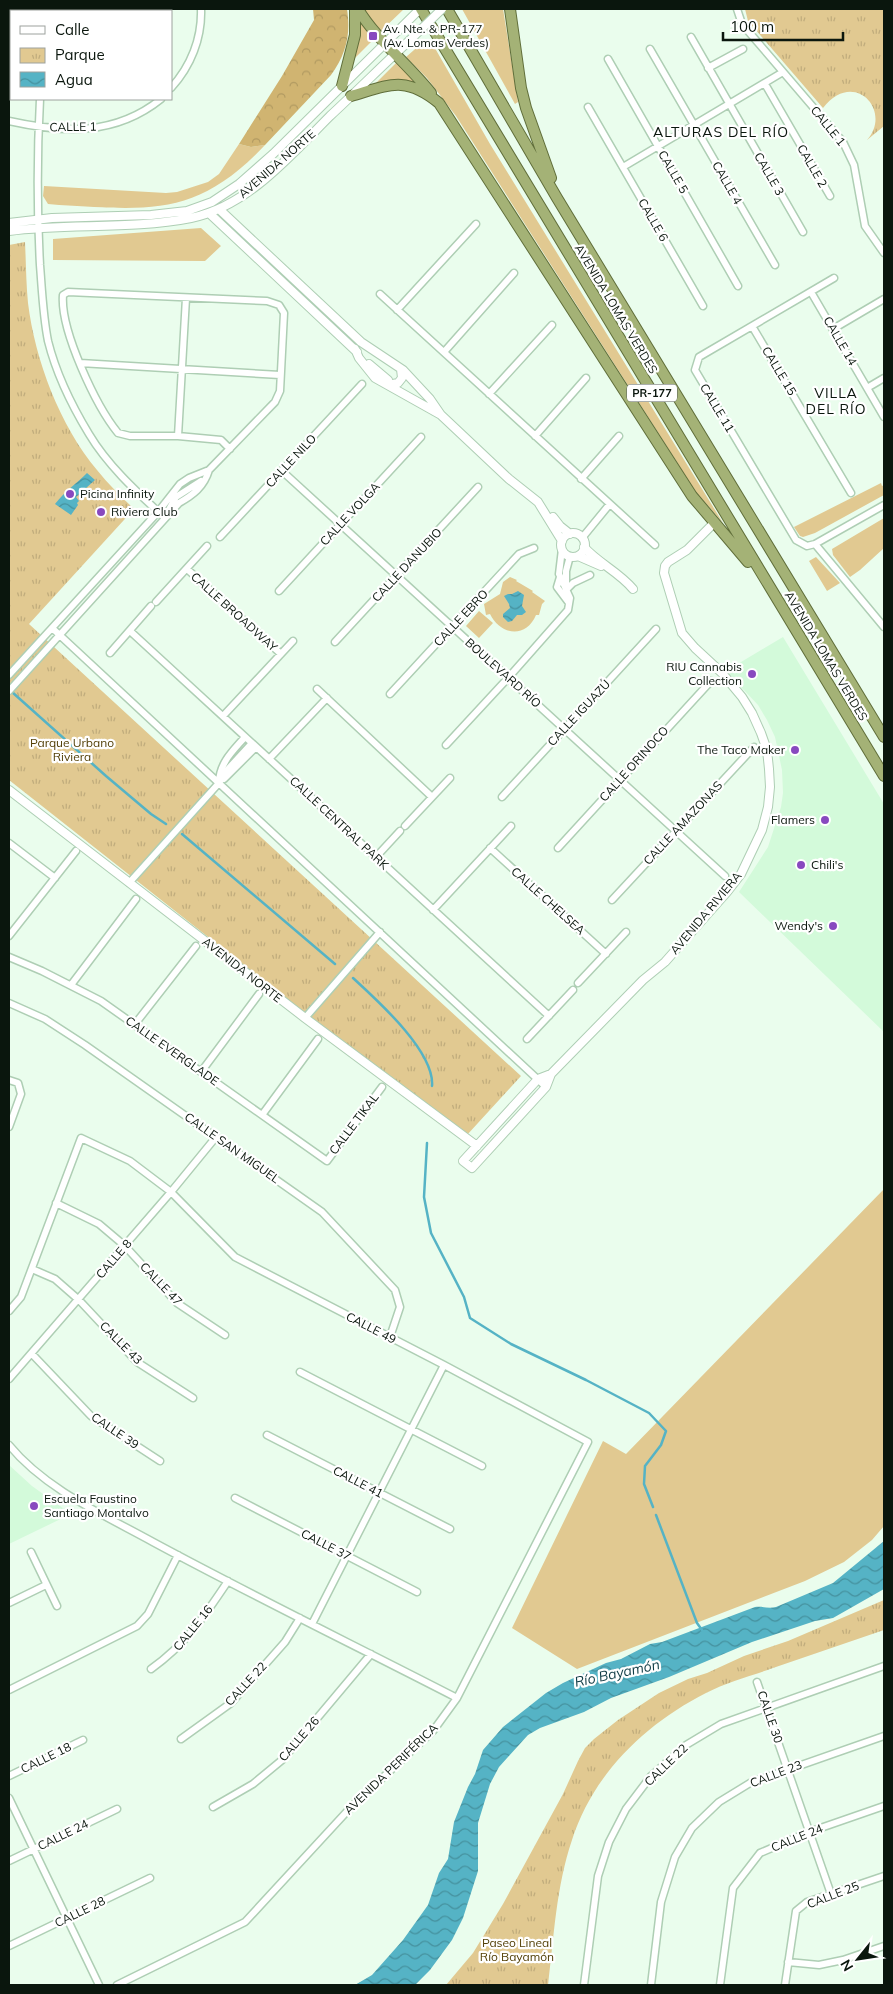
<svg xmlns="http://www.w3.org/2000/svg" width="893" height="1994" font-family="Mulish,sans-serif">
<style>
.built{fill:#d3fada}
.grass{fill:#e1c991}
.forest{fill:url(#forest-crowns)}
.park{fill:url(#park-tufts)}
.water{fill:url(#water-waves)}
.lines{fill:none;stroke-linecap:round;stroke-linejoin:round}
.stream{stroke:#55b3c5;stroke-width:2.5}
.minor-casing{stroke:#aeceb4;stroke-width:9}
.tertiary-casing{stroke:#aeceb4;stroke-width:10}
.trunk-casing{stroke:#606e3a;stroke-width:12}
.minor{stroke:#fff;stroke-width:6}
.tertiary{stroke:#fff;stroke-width:8}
.trunk{stroke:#a4b276;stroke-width:10}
.tertiary-bridge-casing{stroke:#aeceb4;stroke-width:10;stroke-linecap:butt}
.tertiary-bridge{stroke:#fff;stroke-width:8}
.poi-dot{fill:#8849bf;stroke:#fff;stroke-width:2}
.labels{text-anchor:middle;stroke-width:4.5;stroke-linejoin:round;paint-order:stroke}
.shield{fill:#fff;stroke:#545c56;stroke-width:1}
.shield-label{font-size:11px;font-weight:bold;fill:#0a160d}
.poi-label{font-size:12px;fill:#0a160d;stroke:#fff;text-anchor:start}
.street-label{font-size:12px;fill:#0a160d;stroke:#fff}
.park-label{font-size:12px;fill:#513e05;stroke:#fff}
.neighbourhood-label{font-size:14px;letter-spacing:1px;fill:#0a160d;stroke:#fff}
.water-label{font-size:14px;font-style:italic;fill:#0f3b44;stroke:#fff}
</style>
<defs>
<pattern id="forest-crowns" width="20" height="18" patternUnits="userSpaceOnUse" patternTransform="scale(1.25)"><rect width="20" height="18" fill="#d0b471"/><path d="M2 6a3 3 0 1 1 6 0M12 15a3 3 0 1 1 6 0" fill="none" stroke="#b19a61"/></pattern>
<pattern id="park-tufts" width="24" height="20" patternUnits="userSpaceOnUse" patternTransform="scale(1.25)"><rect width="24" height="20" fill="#e1c991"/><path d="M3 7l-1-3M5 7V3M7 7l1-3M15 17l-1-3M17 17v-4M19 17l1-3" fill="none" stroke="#c0ac7c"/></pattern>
<pattern id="water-waves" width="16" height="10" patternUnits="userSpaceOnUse" patternTransform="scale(1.25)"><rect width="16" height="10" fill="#55b3c5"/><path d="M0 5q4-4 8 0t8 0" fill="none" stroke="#45919e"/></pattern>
</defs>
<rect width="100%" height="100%" fill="#eafded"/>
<path class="built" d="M783,637l101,167v228l-145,-140 29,-45 13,-40 2,-14 -1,-23 -7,-33 -8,-17 -9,-15 -32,-34z
M9,1465l23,21 39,28 -62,30z"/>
<path class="grass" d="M363,9h41l-23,22z
M462,9h41l15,93 -3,2z
M360,19l16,18 -22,22 5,-21z
M422,43l3,4 7,-4 58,101 233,379 -27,-31 -240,-376 -29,-38 -21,-21z
M398,61l24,24 -47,-1z
M239,144l12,3 14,-2c-68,72 -115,65 -206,60l-11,-1 -5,-8 1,-10 122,7 11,-1 31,-10 11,-8z
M201,228l20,18 -16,15 -152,-1v-21z
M881,483l1,3 2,-1v10l-69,38 -12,4 -3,-1 -6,-9z
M884,518v30l-24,22 -10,7 -17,-22 -1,-6z
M816,557l24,26 -13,8 -18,-30z
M510,577l7,3 -1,1 17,10 -1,1 13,9 -3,3 -3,11h-3c-10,24 -36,20 -46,-1l-4,1 -2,-11 16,-10 3,-12z
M479,611l14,12 -14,15 -13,-12z
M884,1189v337l-12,14 -28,22 -39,19 -228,88 -65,-41 91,-187 23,13z"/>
<path class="forest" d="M313,9h34c4,26 -1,45 -16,66l-66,70 -14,2 -12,-3 43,-68 32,-56z"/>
<path class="park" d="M745,9h139v117l-17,14c26,-29 -13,-72 -44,-32l-75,-87z
M25,242c1,20 1,41 3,61 7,57 32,123 69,167 11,14 24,26 37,39l-105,115 492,452 -54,59 -118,-87 -340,-268v-535z
M884,1600v30c-37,13 -74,25 -111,38 -22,8 -46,14 -67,25 -61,31 -113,81 -134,147 -16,47 -18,97 -24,145h-102l27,-32 30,-49 60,-110 15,-33 7,-13 9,-9 24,-19 41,-27 29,-14 19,-6 37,-17 44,-15z"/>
<path class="water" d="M87,473l8,7 -19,17 3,4 -2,2 1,2 -7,10 -16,-11c10,-13 21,-20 32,-31z
M518,591l6,4 -2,11 4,6 -4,3h-5l-5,6 -4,1 -5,-5v-3l7,-6 -1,-4 -5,-8 4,-2h4z
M884,1541v48l-51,29 -18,3 -63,21 -83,35 -58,21 -27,14 -44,16 -12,7 -29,32 -9,17 -12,39v48l-15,47 -11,22 -22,30 -15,15h-60l17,-10 31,-35 25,-35 11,-32 9,-14 6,-37 14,-35 7,-13 8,-24 20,-23 43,-34 17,-10 43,-20 15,-4 29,-15 12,-2 93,-35c8,-1 13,2 21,0l57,-24z"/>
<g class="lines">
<path class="stream" d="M12,692l94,84 45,38 15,10
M182,834l153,130
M353,978c25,23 82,74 79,108
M427,1143l-3,54 7,36 33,64 6,21 41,26 75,36 63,33 17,18 -5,14 -16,21 -1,18 9,23
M656,1515l41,108 5,7"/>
<g class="minor-casing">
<path id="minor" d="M737,9l5,15 101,118 11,23 11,61 19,27
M691,37l112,195
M650,49l125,216
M608,59l130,227
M708,68l35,-19
M765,84l65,112
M171,88c20,-22 31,-50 30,-79
M40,99c-3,55 -3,111 0,166 2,25 3,51 8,76 8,32 24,65 41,93 19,32 49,59 76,84
M588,107l115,199
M9,121c54,12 106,15 152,-22
M623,167l160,-95
M834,278l-135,79 -4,13 101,170 11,6 8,-2 69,-39
M811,292l73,125
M380,294l275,251
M397,310l79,-86
M752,326l99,167
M833,329l51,-30
M444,352l70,-79
M80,363l200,12
M867,388l17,-10
M489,394l63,-69
M178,436l8,-138
M535,436l51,-58
M282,471l443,405
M581,479l38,-43
M166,515l10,-18 25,-16
M220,537l142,-153
M582,538l27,-33
M815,544l69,83
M187,569l94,85
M560,577l-3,10 12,16
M566,590v-19l4,-15
M566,590l7,-7 17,-8
M279,591l142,-154
M156,602l51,-56
M52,628l494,459
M130,631l419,385
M335,642l143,-155
M110,653l41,-47
M9,675l149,-163 22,-28 9,-6 20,-8 66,-68 5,-11 4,-78 -5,-8 -12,-4 -199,-9 -5,3c-3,35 33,111 55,138l12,3h48l43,4 9,9
M317,689l115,108
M9,691l170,-188c14,-8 25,-16 30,-33
M390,694l129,-140 15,-6
M223,716l70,-75
M446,745l62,-67 60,-68 2,-12 -11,-24 3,-25
M269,759l58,-61
M224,779l32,-32
M219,782c1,-20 14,-31 26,-45
M502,797l154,-168
M405,826l45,-48
M9,843l46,35
M490,848l116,106
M558,848l153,-167
M376,857l24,-26
M129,883l90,-100 10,-15 23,-25
M612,900l142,-153
M433,910l78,-84
M9,936l67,-85
M9,957l33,14 59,30 226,160 55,-74
M578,983l48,-51
M71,985l65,-86
M9,1003l36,16 40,26 237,167 73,78 5,17 -10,30
M305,1018l75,-86
M135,1024l61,-78
M527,1039l46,-49
M201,1072l58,-78
M9,1080l9,3 3,11 -12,33
M262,1115l56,-76
M56,1203l43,21 26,22 52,57 48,32
M32,1269l23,10 24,21 58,62 56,36
M9,1311l12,-14 60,-159 49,23 41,31 64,65 209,108 144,77 -131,256 -24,33 -81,75 -107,116 -128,63
M32,1354l59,62 69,45
M300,1372l182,94
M9,1379l162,-187 45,-55
M267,1435l183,94
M9,1445c36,44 95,70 144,97 100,54 203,104 304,156
M235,1498l182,94
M31,1552l26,54
M9,1603l37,-18
M312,1624l132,-259
M151,1669c35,-25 53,-52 77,-88
M757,1682l74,212
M9,1690l128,-64 11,-12 30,-59
M181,1739l50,-36 54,-61 15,-24
M9,1776l74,-36
M9,1798l90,187
M213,1807l40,-23 29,-24 89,-106
M9,1861l108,-52
M9,1946l141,-68
M788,1962l31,3 24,-5 41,-14
M584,1985l14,-109 11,-34 17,-33 25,-33 35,-31 35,-21 163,-58
M651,1985l10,-83 14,-45 17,-29 27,-26 31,-19 134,-47
M720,1985l13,-97 27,-35 49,-21 75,-26
M785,1985l11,-74 11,-9 77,-26"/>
</g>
<g class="tertiary-casing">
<path id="tertiary" d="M219,209l142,133 42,28 27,29 11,16
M209,213l148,139
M9,223l43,-5 99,-3 36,-4 25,-9 27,-18 34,-30 147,-145
M9,231c60,-8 122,-1 182,-13 57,-12 99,-62 139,-102 27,-25 53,-51 80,-76
M355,349l4,9 16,20 66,37 68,64 29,23 24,39
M369,364l19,16
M393,384l5,-1 4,-5 -1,-9
M553,517l7,9 10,8
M561 545a12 12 0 1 1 24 0a12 12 0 1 1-24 0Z
M584,547c14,16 35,25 49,42
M578,556l23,10
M9,790l296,228 172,128
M551,1074l-13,5 -75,82 9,7 74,-81 5,-13 92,-94 22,-18 62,-70 14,-18 21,-44 6,-23 2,-20 -1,-18 -2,-19 -6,-17 -9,-20 -10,-16 -20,-24 -27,-25 -13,-15 -18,-60 1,-7 3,-4 19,-12 27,-27"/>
</g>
<g class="trunk-casing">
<path id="trunk" d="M358,9c17,29 51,56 73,84
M421,9l463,767
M447,9l110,189 327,539
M510,9l11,79 5,20 25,70
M342,86l13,-51v-26
M351,96c38,-11 54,-21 88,7l253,393 56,66"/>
</g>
<use href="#minor" class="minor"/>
<use href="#tertiary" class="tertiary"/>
<use href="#trunk" class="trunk"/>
<g class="tertiary-bridge-casing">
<path id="tertiary-bridge" d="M410,40l32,-31"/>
</g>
<use href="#tertiary-bridge" class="tertiary-bridge"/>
</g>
<g class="poi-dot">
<rect x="368" y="31" width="10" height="10" rx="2.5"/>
<circle cx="70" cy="494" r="5"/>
<circle cx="101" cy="512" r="5"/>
<circle cx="752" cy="674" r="5"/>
<circle cx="795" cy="750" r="5"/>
<circle cx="825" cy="820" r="5"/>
<circle cx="801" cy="865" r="5"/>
<circle cx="833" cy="926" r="5"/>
<circle cx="34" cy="1506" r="5"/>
</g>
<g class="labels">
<rect class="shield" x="627" y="384.5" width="50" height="17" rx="4"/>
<g class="shield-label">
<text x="652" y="397">PR-177</text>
</g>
<g class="poi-label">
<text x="383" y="33">Av. Nte. &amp; PR-177<tspan x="383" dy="14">(Av. Lomas Verdes)</tspan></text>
<text x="80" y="498">Picina Infinity</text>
<text x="111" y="516">Riviera Club</text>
<text x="742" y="671" text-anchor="end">RIU Cannabis<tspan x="742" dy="14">Collection</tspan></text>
<text x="785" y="754" text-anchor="end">The Taco Maker</text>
<text x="815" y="824" text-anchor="end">Flamers</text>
<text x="811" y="869">Chili's</text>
<text x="823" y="930" text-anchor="end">Wendy's</text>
<text x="44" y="1503">Escuela Faustino<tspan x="44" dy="14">Santiago Montalvo</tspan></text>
</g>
<g class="street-label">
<text transform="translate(828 126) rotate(51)" y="4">CALLE 1</text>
<text transform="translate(73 127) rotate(-1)" y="4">CALLE 1</text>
<text transform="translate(277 164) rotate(-41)" y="4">AVENIDA NORTE</text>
<text transform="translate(812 166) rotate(60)" y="4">CALLE 2</text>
<text transform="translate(673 172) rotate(60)" y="4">CALLE 5</text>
<text transform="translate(769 174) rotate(60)" y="4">CALLE 3</text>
<text transform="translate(727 183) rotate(60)" y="4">CALLE 4</text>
<text transform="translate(653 220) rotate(60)" y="4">CALLE 6</text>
<text transform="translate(616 309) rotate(59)" y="4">AVENIDA LOMAS VERDES</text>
<text transform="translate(840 341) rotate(60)" y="4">CALLE 14</text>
<text transform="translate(779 371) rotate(59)" y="4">CALLE 15</text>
<text transform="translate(717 408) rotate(59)" y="4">CALLE 11</text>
<text transform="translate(291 461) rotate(-47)" y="4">CALLE NILO</text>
<text transform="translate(350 514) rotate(-47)" y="4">CALLE VOLGA</text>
<text transform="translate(407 565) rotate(-47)" y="4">CALLE DANUBIO</text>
<text transform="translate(234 612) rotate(42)" y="4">CALLE BROADWAY</text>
<text transform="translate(461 618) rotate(-47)" y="4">CALLE EBRO</text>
<text transform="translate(826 656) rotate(59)" y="4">AVENIDA LOMAS VERDES</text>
<text transform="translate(503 673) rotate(42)" y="4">BOULEVARD RÍO</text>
<text transform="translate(579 713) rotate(-47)" y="4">CALLE IGUAZÚ</text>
<text transform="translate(634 764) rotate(-48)" y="4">CALLE ORINOCO</text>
<text transform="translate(339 823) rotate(43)" y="4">CALLE CENTRAL PARK</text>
<text transform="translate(683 823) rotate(-47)" y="4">CALLE AMAZONAS</text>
<text transform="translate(548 901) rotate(42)" y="4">CALLE CHELSEA</text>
<text transform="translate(706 913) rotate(-50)" y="4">AVENIDA RIVIERA</text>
<text transform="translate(242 970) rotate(38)" y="4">AVENIDA NORTE</text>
<text transform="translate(172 1051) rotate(35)" y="4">CALLE EVERGLADE</text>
<text transform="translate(354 1124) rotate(-53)" y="4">CALLE TIKAL</text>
<text transform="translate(232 1148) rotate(35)" y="4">CALLE SAN MIGUEL</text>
<text transform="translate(114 1259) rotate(-49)" y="4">CALLE 8</text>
<text transform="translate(161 1284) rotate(46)" y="4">CALLE 47</text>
<text transform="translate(371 1328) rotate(27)" y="4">CALLE 49</text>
<text transform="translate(121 1343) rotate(45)" y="4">CALLE 43</text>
<text transform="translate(115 1431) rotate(34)" y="4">CALLE 39</text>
<text transform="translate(358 1482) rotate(27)" y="4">CALLE 41</text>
<text transform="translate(326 1545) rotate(27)" y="4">CALLE 37</text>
<text transform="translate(193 1628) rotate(-51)" y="4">CALLE 16</text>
<text transform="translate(246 1684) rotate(-47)" y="4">CALLE 22</text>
<text transform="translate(770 1717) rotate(71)" y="4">CALLE 30</text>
<text transform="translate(299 1739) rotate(-49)" y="4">CALLE 26</text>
<text transform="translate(46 1758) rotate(-26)" y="4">CALLE 18</text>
<text transform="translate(666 1765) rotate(-44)" y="4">CALLE 22</text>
<text transform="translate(391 1769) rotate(-44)" y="4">AVENIDA PERIFÉRICA</text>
<text transform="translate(776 1774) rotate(-21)" y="4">CALLE 23</text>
<text transform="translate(63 1835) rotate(-26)" y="4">CALLE 24</text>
<text transform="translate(797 1838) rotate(-22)" y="4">CALLE 24</text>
<text transform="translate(833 1895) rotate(-21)" y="4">CALLE 25</text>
<text transform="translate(80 1912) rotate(-26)" y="4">CALLE 28</text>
</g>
<g class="park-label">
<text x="72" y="747">Parque Urbano<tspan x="72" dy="14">Riviera</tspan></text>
<text x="517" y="1947">Paseo Lineal<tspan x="517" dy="14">Río Bayamón</tspan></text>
</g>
<g class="neighbourhood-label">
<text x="721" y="137">ALTURAS DEL RÍO</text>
<text x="836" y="398">VILLA<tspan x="836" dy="16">DEL RÍO</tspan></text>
</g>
<g class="water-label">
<text transform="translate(617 1673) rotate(-12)" y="5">Río Bayamón</text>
</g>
</g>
<rect width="893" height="1994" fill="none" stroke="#0a160d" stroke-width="20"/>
<rect x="10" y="10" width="162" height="90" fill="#ffffff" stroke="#9da29e"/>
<rect x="20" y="26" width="25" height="8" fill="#ffffff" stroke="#9da29e"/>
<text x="55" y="35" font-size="15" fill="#0a160d">Calle</text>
<rect x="20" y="48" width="25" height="15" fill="url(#park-tufts)" stroke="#9da29e"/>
<text x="55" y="60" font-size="15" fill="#0a160d">Parque</text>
<rect x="20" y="72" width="25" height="15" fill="url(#water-waves)" stroke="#9da29e"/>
<text x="55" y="85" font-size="15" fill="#0a160d">Agua</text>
<g transform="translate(858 1959) rotate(240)" stroke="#ffffff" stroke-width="4" paint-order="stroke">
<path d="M0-4L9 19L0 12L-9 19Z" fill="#0a160d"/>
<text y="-8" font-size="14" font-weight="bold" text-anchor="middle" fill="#0a160d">N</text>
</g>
<path d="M723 32v8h120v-8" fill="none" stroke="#0a160d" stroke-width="2.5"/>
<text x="730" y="32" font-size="15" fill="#0a160d" stroke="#ffffff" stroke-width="4" paint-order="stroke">100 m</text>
</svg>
